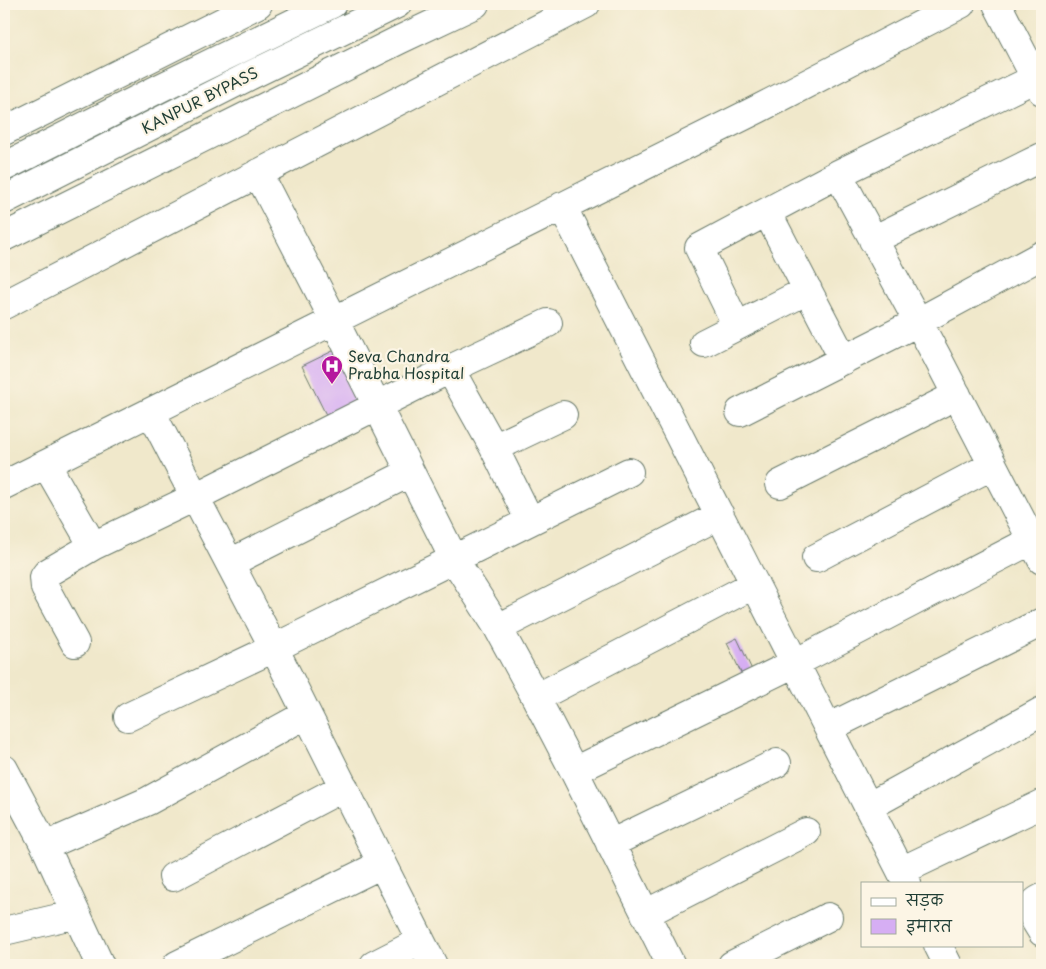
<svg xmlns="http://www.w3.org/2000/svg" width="1046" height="969" font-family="'Playpen Sans','Playpen Sans Deva',sans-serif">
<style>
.building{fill:#d6aef3}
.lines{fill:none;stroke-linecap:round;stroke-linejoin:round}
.minor-casing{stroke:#687969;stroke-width:30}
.major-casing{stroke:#687969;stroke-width:30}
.highway-casing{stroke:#687969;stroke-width:30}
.minor{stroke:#fff;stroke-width:28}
.major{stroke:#fff;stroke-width:28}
.highway{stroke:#fff;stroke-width:28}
.labels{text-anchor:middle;stroke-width:4.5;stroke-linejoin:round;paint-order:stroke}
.street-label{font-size:15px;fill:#1f3d34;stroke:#fcf5e5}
.poi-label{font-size:15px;fill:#1f3d34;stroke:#fcf5e5;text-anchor:start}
</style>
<rect width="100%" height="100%" fill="#fcf5e5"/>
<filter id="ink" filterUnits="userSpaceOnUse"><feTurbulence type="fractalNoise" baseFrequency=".02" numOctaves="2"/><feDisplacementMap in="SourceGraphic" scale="10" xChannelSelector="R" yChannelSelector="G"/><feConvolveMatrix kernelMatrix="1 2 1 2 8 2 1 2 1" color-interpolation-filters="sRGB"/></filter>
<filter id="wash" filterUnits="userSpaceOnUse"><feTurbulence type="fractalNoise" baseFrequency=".0096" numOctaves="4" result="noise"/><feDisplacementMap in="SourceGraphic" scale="20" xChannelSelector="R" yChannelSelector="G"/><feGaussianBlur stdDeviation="1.12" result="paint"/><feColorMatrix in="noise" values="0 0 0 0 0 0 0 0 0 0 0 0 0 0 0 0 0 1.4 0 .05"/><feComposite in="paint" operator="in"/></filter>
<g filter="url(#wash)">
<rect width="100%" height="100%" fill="#f0e8cb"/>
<g id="blocks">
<path class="building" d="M341,347l26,55 -38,19 -27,-55z
M737,638l16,34 -10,5 -16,-34z"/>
</g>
</g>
<g filter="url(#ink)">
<use href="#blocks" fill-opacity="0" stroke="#687969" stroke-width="1"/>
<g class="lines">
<g class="minor-casing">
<path id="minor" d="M997,4l45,87
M838,174l98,181 106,205
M562,206l345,677
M767,212l77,148
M873,240l169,-83
M4,305l582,-301
M737,326l-38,-78 139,-74 198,-96
M704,343l104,-53
M450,369l98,-46
M740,412l178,-90 124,-67
M494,448l36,73
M46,464l47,82 -46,27 -3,4 1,11 30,55
M629,472l-175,87 44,69 38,70 38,73 97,194
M780,484l177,-89
M4,485l754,-376 203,-105
M93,546l102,-49 -44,-85
M816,558l177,-93
M230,563l179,-90
M498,628l222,-113
M536,698l219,-114
M128,717l146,-69 180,-89 -120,-239 -76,-147
M828,728l214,-106
M4,769l41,77 55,119
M574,771l221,-108 237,-123
M868,807l174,-96
M610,844l167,-81
M45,846l103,-45 159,-87
M382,864l51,101
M901,871l141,-67
M173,877l171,-90
M1042,898c-19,9 -8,20 0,34
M645,914l161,-82
M4,931l72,-17
M938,945l10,20
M177,965l205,-101 -108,-216 -79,-151 255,-128 44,79 69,-33
M374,965l47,-24
M732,965l96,-48"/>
</g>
<g class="major-casing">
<path id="major" d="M4,131l254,-127
M4,237l395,-197 76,-36"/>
</g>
<g class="highway-casing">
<path id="highway" d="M4,167l158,-80 170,-83
M4,200l245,-124 148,-72"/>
</g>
<use href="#minor" class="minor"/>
<use href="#major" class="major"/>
<use href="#highway" class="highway"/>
</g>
</g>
<defs>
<g id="hospital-pin" transform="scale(1.125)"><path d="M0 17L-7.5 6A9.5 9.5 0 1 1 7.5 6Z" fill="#b5179e" stroke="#fcf5e5"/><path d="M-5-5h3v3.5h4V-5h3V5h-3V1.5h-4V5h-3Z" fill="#fff"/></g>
</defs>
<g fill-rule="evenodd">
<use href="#hospital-pin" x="332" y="366"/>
</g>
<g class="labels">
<g class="street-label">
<text transform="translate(200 101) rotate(-27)" y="5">KANPUR BYPASS</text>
</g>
<g class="poi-label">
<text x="348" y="362">Seva Chandra<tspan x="348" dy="17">Prabha Hospital</tspan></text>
</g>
</g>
<rect width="1046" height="969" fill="none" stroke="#fcf5e5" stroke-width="20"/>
<rect x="861" y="882" width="162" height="65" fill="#fcf5e5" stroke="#a4ab9e"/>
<rect x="871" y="898" width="25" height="8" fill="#ffffff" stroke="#a4ab9e"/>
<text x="906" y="906" font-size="15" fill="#1f3d34">सड़क</text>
<rect x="871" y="919" width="25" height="15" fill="#d6aef3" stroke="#a4ab9e"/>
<text x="906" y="932" font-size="15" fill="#1f3d34">इमारत</text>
</svg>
